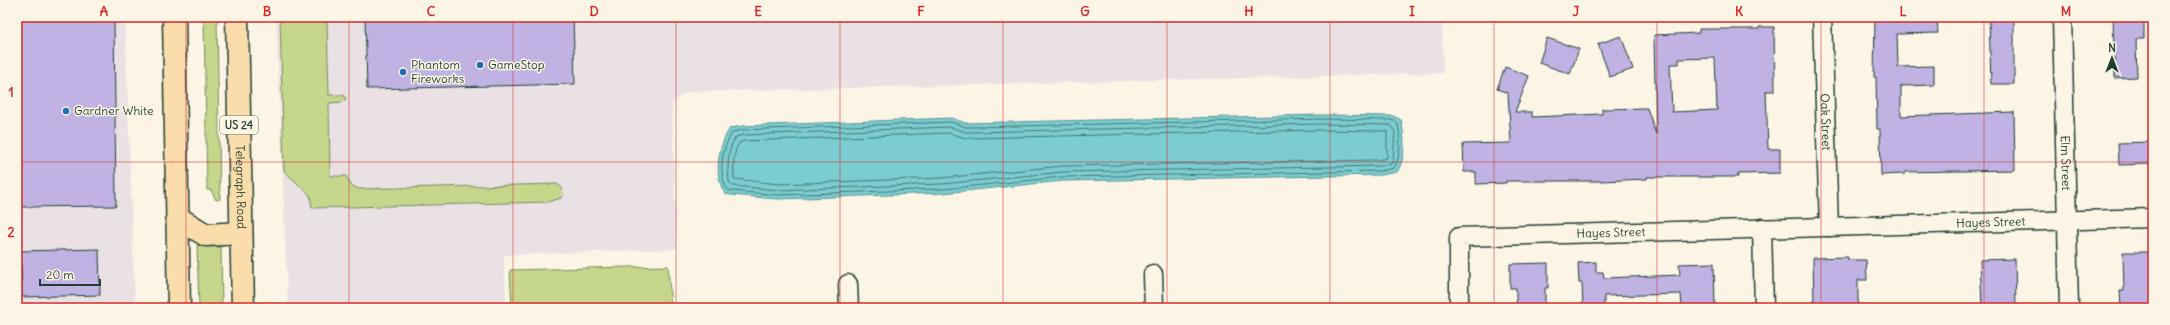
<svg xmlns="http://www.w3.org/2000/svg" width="2170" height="325" font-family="Delius,sans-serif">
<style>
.built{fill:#eae1e5}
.green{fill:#c6d78c;stroke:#728a60}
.water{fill:#7bcdd1;stroke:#569392}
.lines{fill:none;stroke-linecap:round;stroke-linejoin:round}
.shore{stroke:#447773;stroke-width:1}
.building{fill:#c0b3e4;stroke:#1f3d34;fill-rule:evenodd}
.street-casing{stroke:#1f3d34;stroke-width:21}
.primary-casing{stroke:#1f3d34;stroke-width:25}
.street{stroke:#fcf5e5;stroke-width:18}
.primary{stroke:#faddab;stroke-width:22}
.grid{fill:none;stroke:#d62828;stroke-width:1;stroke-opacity:0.55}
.poi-dot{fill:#1f6fb2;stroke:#fcf5e5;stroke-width:1.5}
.labels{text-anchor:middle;stroke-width:3;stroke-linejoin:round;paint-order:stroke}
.shield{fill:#fcf5e5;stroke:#617469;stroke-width:1}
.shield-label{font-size:11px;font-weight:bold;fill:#1f3d34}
.poi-label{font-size:12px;fill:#1f3d34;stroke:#fcf5e5;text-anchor:start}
.street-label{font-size:12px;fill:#1f3d34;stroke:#fcf5e5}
.neatline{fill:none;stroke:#d62828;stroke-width:1.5}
.grid-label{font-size:13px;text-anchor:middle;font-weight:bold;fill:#d62828}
</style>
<rect width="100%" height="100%" fill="#fcf5e5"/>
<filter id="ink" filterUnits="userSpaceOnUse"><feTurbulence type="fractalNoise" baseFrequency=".025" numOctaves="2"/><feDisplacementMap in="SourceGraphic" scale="8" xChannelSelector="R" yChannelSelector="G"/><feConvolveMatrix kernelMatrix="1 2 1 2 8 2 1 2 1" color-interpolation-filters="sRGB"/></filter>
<g filter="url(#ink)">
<path class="built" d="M17,17h108l10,291h-118z
M276,17h1166l1,56 -757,19 -14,11 5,146 -173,6 2,53h-218z"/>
<path class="green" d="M204,17h13l3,182 -4,1 -5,-10h-4z
M280,17h62v3l-15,2 2,73h15l2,4 -3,3 -14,1 1,73h16l5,9 7,4 199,-5 5,4 1,7 -2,3 -13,4 -236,6 -2,-13 -26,-24z
M197,245l24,2 1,61h-23z
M668,266l3,42h-159l-2,-38z"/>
<path class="water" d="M1322,115l71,1 8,4c4,16 5,39 -4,52l-16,3 -318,6 -120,12 -165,6 -47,-4 -6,-1c-12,-20 -7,-47 5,-66l12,-2 210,-8 13,5z"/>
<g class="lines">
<path class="shore" d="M1322,119l69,1 6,2c4,10 4,38 -3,46l-14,3 -317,6 -120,12 -165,6 -46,-4 -4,-1c-11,-16 -6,-43 5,-58l9,-2 209,-8 15,5z
M1322,124l69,1 4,7 -2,29 -2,3 -11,2 -317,6 -121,12 -164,6 -45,-4 -4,-4c-1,-16 -3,-31 7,-45l7,-2 207,-8 16,5z
M1322,130l65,1v27l-8,2 -316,6 -121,12 -164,6 -44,-5c0,-13 -2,-26 6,-37l4,-1 204,-8 18,5z"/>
</g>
<path class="building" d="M17,17h97l2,189 -99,1z
M365,17h208l2,67 -208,5z
M1875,17h62l1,16 -41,1 1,33 36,-1v19l-33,1v30l113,-4 1,58 -110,2v2l-24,1 -1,-46h-3l-1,-52h-2z
M1989,17h25v67h-23z
M2144,17v22h-8l1,38 -22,1 -2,-60z
M1759,27h15l1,64h-9l2,58h12v24l-42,1v3h-91v2l-46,2h-95v2l-30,1v-12h-12l-1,-28 48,-1 -3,-50 -11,-4 8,-22 24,9 -14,36h17v5l70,-3v-5l45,-1 9,26 -2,-99 45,-2v-4h60zM1715,58l2,52 -45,2 -2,-48h9v-5z
M1621,36l12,33 -23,8 -12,-33z
M1547,38l32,11 -9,25 -31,-11z
M2149,142l1,22 -31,1 -1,-22z
M99,249l1,46 -78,2 -1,-46z
M2123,252h30v56h-32l-1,-17h4z
M1848,257v3h18l1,20h-9v28h-44l-1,-50z
M2015,259l1,49h-34l-2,-48z
M1596,262v10h7l1,6 76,-3 -1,-11 35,-1 1,45h-33l-1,-14 -77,2v12h-21l-1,-25h-3l-1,-20z
M1548,263v25h-3v20h-29v-20h-6v-24z"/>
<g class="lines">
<g class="street-casing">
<g id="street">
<path id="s1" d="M1822,17l7,210"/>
<path id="s2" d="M2062,17l7,291"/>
<path d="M1762,228l2,80"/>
<path d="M1153,274l1,34"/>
<path d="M848,284l1,24"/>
<path id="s3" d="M1459,308v-71l694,-19"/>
</g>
</g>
<g class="primary-casing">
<g id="primary">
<path d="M174,17l5,291"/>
<path id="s4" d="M237,17l6,291"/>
<path d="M178,218l28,17 35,-2"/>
</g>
</g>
<use href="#street" class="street"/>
<use href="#primary" class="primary"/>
</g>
</g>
<path class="grid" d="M186,17v291M349,17v291M513,17v291M676,17v291M840,17v291M1003,17v291M1167,17v291M1330,17v291M1494,17v291M1657,17v291M1821,17v291M1984,17v291M17,162h2136"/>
<g class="poi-dot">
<circle cx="480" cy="65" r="4"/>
<circle cx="403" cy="72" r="4"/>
<circle cx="66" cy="111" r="4"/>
</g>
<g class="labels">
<rect class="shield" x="220" y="116" width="38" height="18" rx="3"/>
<g class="shield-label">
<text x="239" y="129">US 24</text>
</g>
<g class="poi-label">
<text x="411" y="69">Phantom<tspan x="411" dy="14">Fireworks</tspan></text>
<text x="488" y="69">GameStop</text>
<text x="74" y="115">Gardner White</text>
</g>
<g class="street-label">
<text dy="4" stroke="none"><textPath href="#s1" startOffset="105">Oak Street</textPath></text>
<text dy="4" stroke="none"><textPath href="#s2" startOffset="146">Elm Street</textPath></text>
<text dy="4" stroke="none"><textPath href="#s4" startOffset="170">Telegraph Road</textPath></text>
<text dy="4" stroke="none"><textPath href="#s3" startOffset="603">Hayes Street</textPath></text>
<text dy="4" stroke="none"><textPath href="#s3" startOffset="223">Hayes Street</textPath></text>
</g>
</g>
<rect width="2170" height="325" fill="none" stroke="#fcf5e5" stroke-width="44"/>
<g transform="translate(2112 58)" stroke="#fcf5e5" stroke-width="3" paint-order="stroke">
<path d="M0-3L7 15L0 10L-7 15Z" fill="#1f3d34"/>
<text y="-6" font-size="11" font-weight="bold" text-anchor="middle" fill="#1f3d34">N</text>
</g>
<path d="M40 279v6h60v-6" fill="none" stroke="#1f3d34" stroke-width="2"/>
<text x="46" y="279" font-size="12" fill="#1f3d34" stroke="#fcf5e5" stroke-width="3" paint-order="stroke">20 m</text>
<rect x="22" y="22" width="2126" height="281" class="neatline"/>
<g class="grid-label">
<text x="104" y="16">A</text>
<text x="267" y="16">B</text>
<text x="431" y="16">C</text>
<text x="594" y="16">D</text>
<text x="758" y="16">E</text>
<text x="921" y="16">F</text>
<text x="1085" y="16">G</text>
<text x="1249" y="16">H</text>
<text x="1412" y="16">I</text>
<text x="1576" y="16">J</text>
<text x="1739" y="16">K</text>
<text x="1903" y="16">L</text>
<text x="2066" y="16">M</text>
<text x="11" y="97">1</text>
<text x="11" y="237">2</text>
</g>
</svg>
